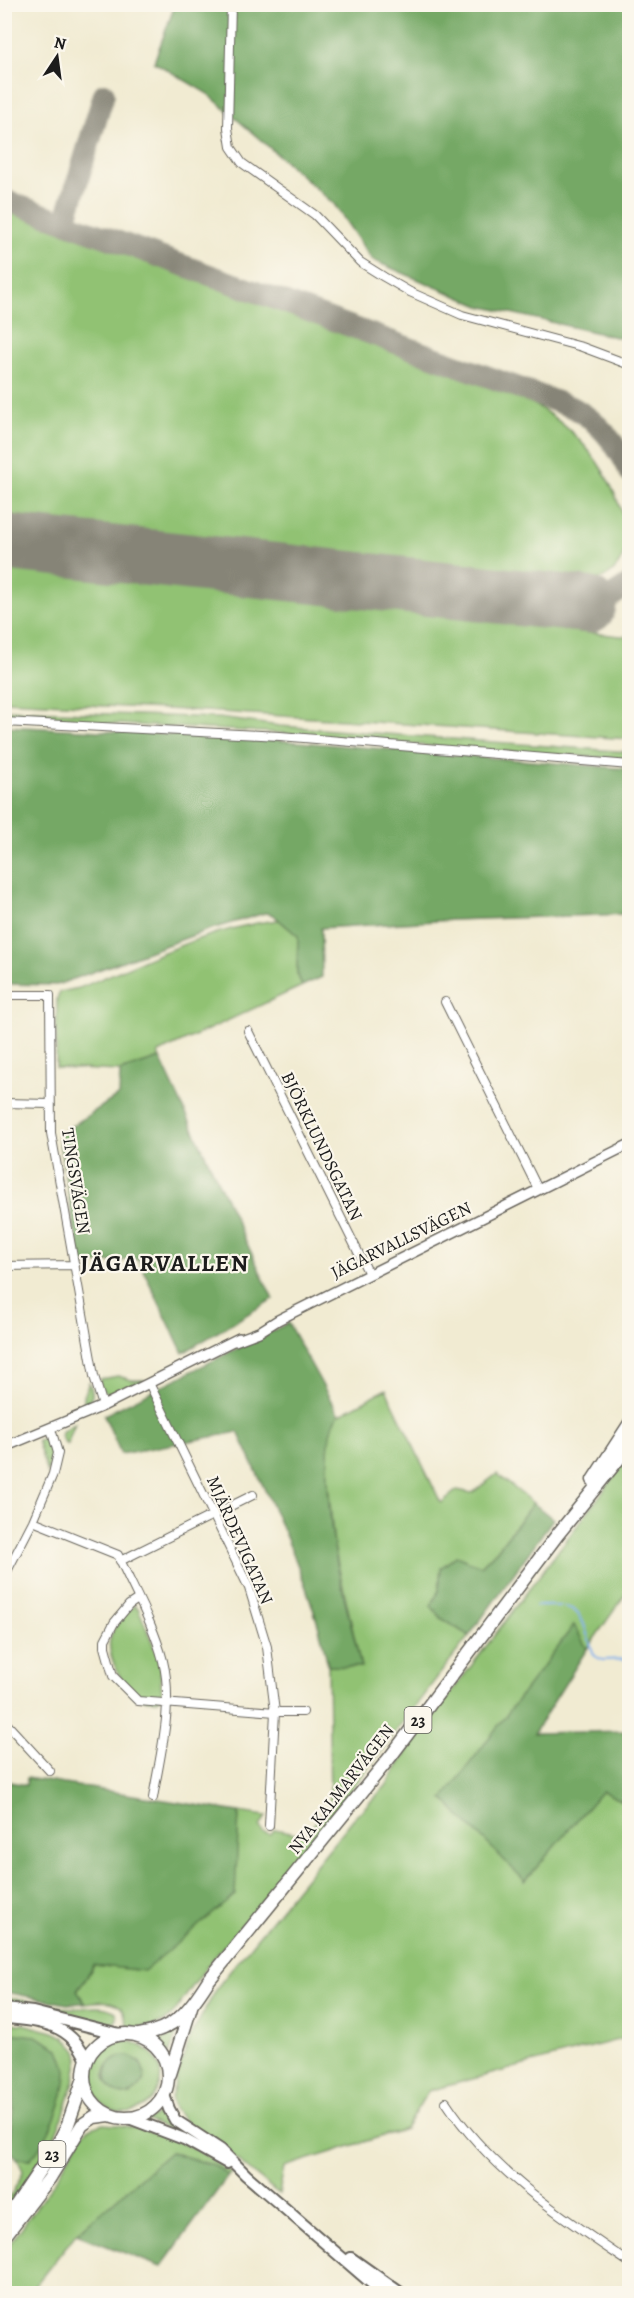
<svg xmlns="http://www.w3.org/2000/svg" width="634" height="2298" font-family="Alegreya,serif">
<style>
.green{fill:#91c273;stroke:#566f48;stroke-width:1.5;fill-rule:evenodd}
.forest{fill:#74a865;stroke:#486240;stroke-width:1.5}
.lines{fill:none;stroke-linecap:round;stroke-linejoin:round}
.stream{stroke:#83b1ed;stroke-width:2}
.taxiway{stroke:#868477;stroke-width:22}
.runway{stroke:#868477;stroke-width:57}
.minor-casing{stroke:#67645c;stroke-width:10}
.tertiary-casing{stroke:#67645c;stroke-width:12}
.secondary-casing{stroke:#67645c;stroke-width:14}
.primary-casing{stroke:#67645c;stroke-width:15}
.minor{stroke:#fff;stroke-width:8}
.tertiary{stroke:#fff;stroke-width:9}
.secondary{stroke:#fff;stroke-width:10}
.primary{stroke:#fff;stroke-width:12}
.labels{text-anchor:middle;stroke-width:4.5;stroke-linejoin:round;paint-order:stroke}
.shield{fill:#fbf7ec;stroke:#5f5e5a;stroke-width:1.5}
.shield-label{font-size:16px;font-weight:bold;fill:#1c1c1c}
.street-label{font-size:18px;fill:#1c1c1c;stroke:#fbf7ec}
.district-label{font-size:24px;font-weight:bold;letter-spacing:1.5px;fill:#1c1c1c;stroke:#fbf7ec}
</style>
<rect width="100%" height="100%" fill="#fbf7ec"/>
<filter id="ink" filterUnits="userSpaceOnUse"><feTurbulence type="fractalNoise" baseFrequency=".0167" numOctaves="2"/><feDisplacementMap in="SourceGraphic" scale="12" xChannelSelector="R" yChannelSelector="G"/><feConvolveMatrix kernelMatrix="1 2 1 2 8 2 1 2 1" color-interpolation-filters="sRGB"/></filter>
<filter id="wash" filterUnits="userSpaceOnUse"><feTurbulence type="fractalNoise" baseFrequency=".008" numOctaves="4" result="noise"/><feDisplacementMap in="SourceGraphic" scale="24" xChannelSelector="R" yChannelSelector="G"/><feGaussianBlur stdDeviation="1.35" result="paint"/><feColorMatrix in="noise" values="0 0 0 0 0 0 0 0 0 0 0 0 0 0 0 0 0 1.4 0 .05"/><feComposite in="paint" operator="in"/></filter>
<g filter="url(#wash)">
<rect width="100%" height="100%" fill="#f1ebd2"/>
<path class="green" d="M5,208l506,184c51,24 89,59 108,113 7,18 12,36 3,53 -6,13 -16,22 -31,22l-586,-64z
M5,568l624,69v102l-424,-28 -200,-10z
M4,710l215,8 61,8 349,26v7l-163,-10 -186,-16 -275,-15z
M279,920l19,16 -1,37 5,13 -144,67 2,5 -40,13 -64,-3 1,-69 3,-7 19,-4c64,-26 130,-61 200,-68z
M118,1376l14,4h13c-12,5 -47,27 -45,-1z
M89,1382c5,10 5,19 -5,26v-12z
M386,1389l55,114 16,-13 15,3 25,-19 36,29 -36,47 -16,16 -25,-10 -15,12 -2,22 2,28 28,18 -154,201 -111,133 -30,43 -10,9 -10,4 -25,1c-3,-5 -3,-13 -7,-18 -7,-11 -26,-7 -37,-6l-8,-11 17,-27 140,-70 5,-83 27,4 -6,11 3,5 7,2 5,-5 31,6 24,-32 -2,-137 33,1 -27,-121 -7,-76 2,-35 6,-18z
M75,1423l-8,22 -5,-6 -1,-7z
M41,1439c16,8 10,20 6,34l-10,-33z
M629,1457v132l-42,60 -13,-23 -61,81 12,174 77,-91 27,14v233l-201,54 -23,38 -121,38 -5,27 -60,-49 -35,-24 -10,-12 -3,-11 11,-37 9,-26 28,-50 134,-166 33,-33 21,-35z
M134,1605l4,3 21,51 3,35 -4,6c-5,0 -10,0 -15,-1 -17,-4 -37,-43 -33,-59 3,-15 14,-25 24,-35z
M5,1997c22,1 43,11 65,11 16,1 32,-5 46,4l1,7 -3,4 -10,1 -76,-18 -23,-2z
M5,2023l18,1 30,8 12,5 12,14 2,7 -5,24 -11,35 -11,25 -47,72c0,-16 13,-27 18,-43l-6,-13 13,1 -22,-126 -3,5z
M179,2029l-10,25 -10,-13 10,-4z
M124,2040c24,4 44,23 34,49 -3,9 -10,16 -19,20 -48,19 -74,-58 -15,-69zM129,2056l11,6 5,12 -13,20c-17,2 -37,-17 -22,-31 4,-4 13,-5 19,-7z
M161,2109l8,13 42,26 -65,-28 9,-4z
M103,2124c45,1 93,21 128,49l-3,3 -12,-10 -46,-14 -94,82 -47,59 -24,1v-43l52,-73 23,-40 8,-9z"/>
<path class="forest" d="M175,5h454v335l-149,-34 -108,-46 -38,-56 -126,-110 -54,-32z
M5,726l270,14 354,29v145l-176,6 -132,8 1,49 -20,9 -5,-13 1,-37 -25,-21 -8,-2 -57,17 -151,55 -52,-1z
M160,1058l113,241 -90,54 -45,-94 -57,6 -23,-130 61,-40 1,-24z
M288,1323l51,92c-19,14 -9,107 -5,131 6,40 18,81 27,121l-33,-1c-16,-82 -55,-158 -90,-234l-117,22 -17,-39z
M533,1503l20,16 -84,117 -28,-18 -10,-12 8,-16 2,-22 15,-12 25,10 16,-16z
M574,1625l13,24 -53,84 95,-2v73l-27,-13 -77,90 -82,-82z
M27,1778l212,34 -4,83 -91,76 -50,-6 -17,26 8,12 -18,1 -62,-12v-211l21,4z
M8,2033l28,3 23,13c2,7 7,16 7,23 0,26 -18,69 -36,87l-13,-1 -9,-9 6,-49 -9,-53v-9z
M106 2075a19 19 0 1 1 38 0a19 19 0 1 1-38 0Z
M170,2152l46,14 12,10 -67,91 -85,-33z"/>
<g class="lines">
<path class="stream" d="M536,1606c29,0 43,-4 51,28 3,7 4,16 8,22l7,4 28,-1"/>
<path class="taxiway" d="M4,200l570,208c25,14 44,38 56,64
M65,222l39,-128
M588,605l18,-5 24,-16"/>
<path class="runway" d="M4,542l584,63"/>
</g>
</g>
<g filter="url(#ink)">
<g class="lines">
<g class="minor-casing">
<path id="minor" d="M231,4l-3,124 3,19 11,16 73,52 45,47 24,15 26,15 52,23 120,32 48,18
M4,722l276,14 350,29
M4,995h46l1,138 43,243 9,30
M445,1002l93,187
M248,1031l121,243
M4,1103l46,1
M4,1266l71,-1
M149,1383l100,205 18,59 8,65 -6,114
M33,1521l85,34c15,34 36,70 45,106 11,44 -3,94 -10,137
M120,1561l133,-66
M4,1577l29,-56 20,-47 5,-21 -7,-24
M138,1599l-9,6 -15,18 -9,17v7l8,29 25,25 137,11h28
M4,1721l46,50
M446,2102c46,70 116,115 184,161"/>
</g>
<g class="tertiary-casing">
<path id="tertiary" d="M235,1341l24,-9 19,-12 352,-176
M4,1447l99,-41 136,-68"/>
</g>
<g class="secondary-casing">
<path id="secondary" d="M4,2009l29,3 86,22
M4,2018c36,2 68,6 83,43
M164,2095l5,14 6,11 46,30 25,25 138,119
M129,2118l55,21 43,24
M351,2258l51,36"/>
</g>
<g class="primary-casing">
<path id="primary" d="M593,1480l37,-57
M84 2076a42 42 0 1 1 84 0a42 42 0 1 1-84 0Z
M139,2035c37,-6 50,-24 69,-54l183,-225 167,-222 72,-89
M170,2074l21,-67
M4,2223l56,-83 8,-16 16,-46
M4,2237l45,-58 33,-54 12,-8 16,-2"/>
</g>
<use href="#minor" class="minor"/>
<use href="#tertiary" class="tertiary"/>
<use href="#secondary" class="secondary"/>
<use href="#primary" class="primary"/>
</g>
</g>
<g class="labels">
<g class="shield">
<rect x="404.5" y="1707" width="27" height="26" rx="4.5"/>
<rect x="38.5" y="2141" width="27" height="26" rx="4.5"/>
</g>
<g class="shield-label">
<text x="418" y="1726">23</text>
<text x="52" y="2160">23</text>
</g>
<g class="street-label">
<text transform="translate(322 1146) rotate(64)" y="6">BJÖRKLUNDSGATAN</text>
<text transform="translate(76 1181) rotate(81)" y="6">TINGSVÄGEN</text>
<text transform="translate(401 1240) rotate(-26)" y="6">JÄGARVALLSVÄGEN</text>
<text transform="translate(240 1540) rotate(66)" y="6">MJÄRDEVIGATAN</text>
<text transform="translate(341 1789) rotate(-52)" y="6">NYA KALMARVÄGEN</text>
</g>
<g class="district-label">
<text x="165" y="1271">JÄGARVALLEN</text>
</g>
</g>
<rect width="634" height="2298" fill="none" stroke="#fbf7ec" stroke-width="24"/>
<g transform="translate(57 57) rotate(13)" stroke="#fbf7ec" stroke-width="4.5" paint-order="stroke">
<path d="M0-4.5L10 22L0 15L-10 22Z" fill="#1c1c1c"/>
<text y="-9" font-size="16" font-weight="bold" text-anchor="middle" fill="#1c1c1c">N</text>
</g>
</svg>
